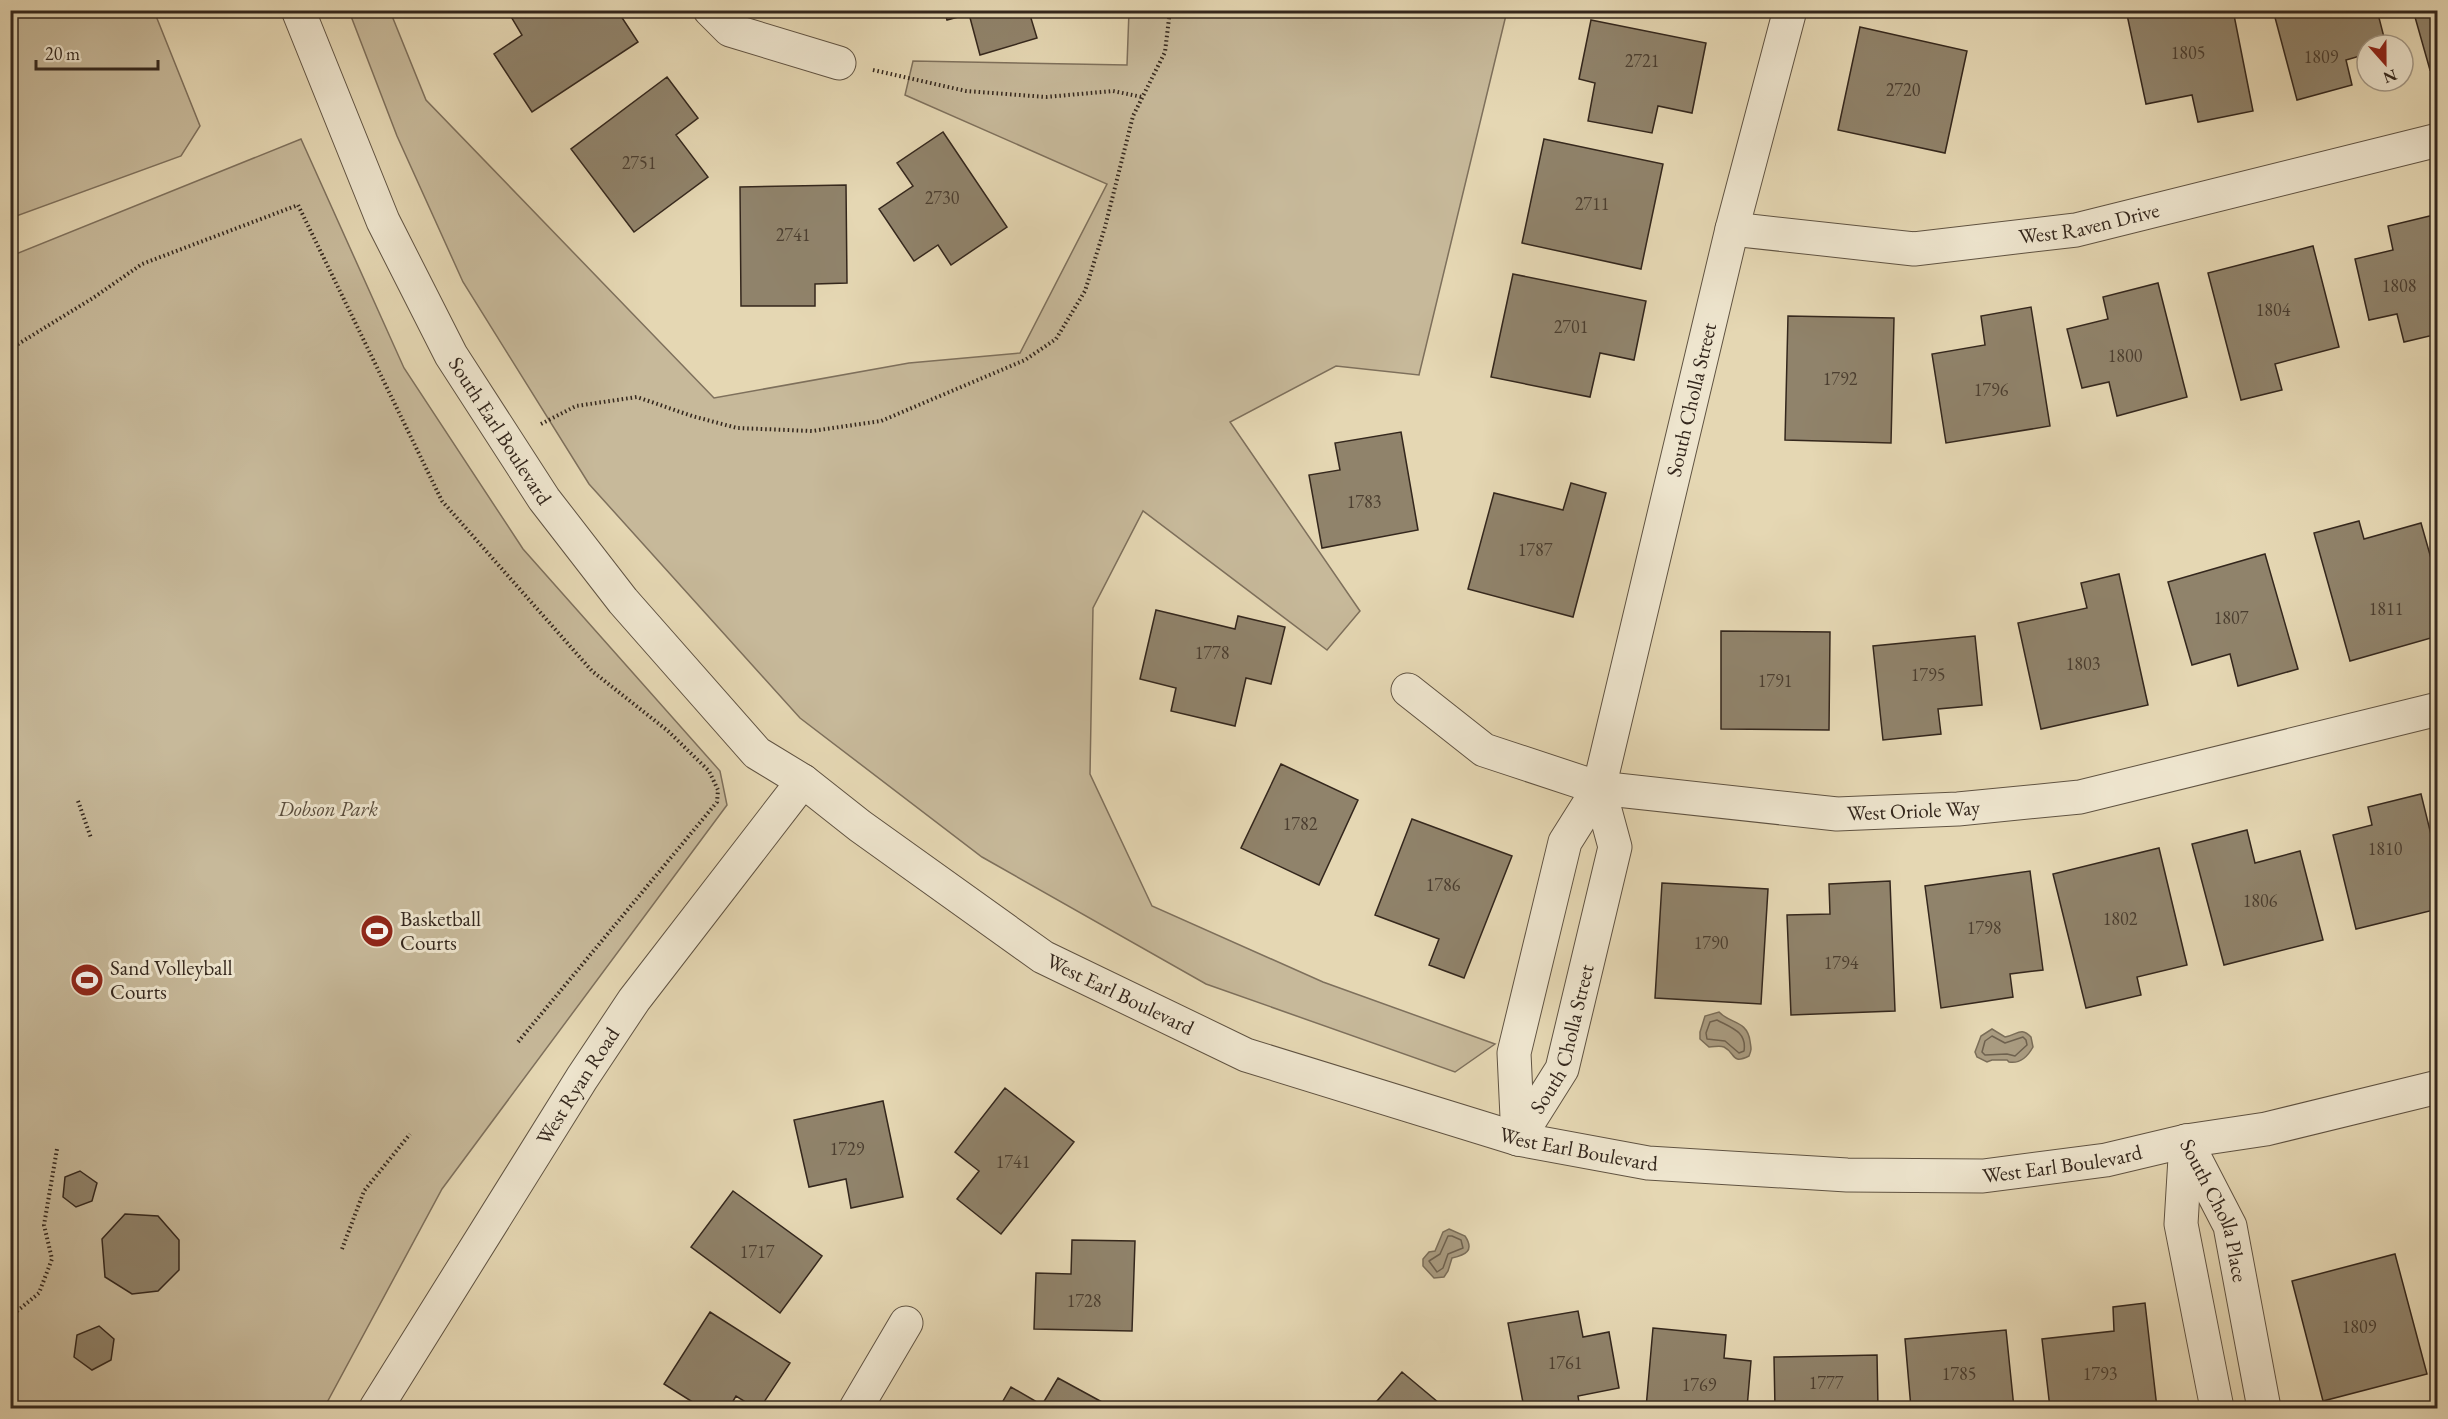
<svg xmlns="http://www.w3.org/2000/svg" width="2448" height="1419" font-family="'EB Garamond',serif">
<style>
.green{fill:#c7b99a;stroke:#7e705c;stroke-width:1.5}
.water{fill:#a99b80;stroke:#7a6d58;stroke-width:1.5}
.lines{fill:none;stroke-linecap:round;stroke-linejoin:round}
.shore{stroke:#6e614e;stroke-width:1.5}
.building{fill:#90836b;stroke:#34271d;stroke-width:1.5}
.minor-casing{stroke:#605342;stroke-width:35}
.path{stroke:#34271d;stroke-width:4;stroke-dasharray:1.5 3;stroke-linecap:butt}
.minor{stroke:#eee5ce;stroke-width:33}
.labels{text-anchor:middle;stroke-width:6;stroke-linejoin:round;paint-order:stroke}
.number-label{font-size:18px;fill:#4b3e30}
.street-label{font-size:21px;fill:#34271d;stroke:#eee5ce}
.park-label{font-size:21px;font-style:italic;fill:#594c3c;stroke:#eee5ce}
.poi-label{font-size:21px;fill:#34271d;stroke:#eee5ce;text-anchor:start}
</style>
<rect width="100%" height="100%" fill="#e5d7b3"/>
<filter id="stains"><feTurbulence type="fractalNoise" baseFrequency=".00333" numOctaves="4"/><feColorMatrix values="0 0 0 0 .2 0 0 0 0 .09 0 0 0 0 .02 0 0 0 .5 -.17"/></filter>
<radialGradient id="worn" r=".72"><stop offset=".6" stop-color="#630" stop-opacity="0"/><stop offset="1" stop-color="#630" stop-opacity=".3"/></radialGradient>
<path class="green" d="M11,10l143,1 46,115 -19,30 -170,62z
M349,11h41l36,89 288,298 195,-35 111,-10 87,-169 -202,-89 8,-34 214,4 2,-54h378l-88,364 -83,-9 -106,56 130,189 -33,39 -184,-139 -50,97 -3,166 62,132 171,76 172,62 -40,28 -249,-88 -224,-127 -182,-139 -211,-234 -126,-202 -66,-146z
M301,139l103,229 119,181 197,222 7,34 -285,384 -118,219h-313v-1152z"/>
<path class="water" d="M1719,1012c11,12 28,8 31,29 1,7 2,8 -1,15 -18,9 -13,-3 -25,-9 -5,-2 -9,0 -15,0l-9,-8v-7l5,-16z
M1992,1029l13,8c12,-2 16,-11 26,0l2,10c-5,9 -13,17 -24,15l-2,-2h-15l-5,2 -10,-5 -2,-5 6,-16z
M1449,1229l16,7c10,15 0,19 -13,22l-4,13 -4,6 -10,1 -11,-12v-7l6,-7 6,-1 8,-19z"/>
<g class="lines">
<path class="shore" d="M1717,1020c15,8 30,12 27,31l-5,2 -14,-12 -18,-2 -1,-6 4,-11z
M1992,1036l13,7 18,-6 3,3 1,5 -12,11 -8,-2 -22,1 -3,-3 3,-11z
M1448,1236h4l9,4 2,8 -15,6 -5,14 -6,4 -8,-11 11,-7z"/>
</g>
<path class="building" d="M507,10h110l21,32 -106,70 -38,-58 28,-19z
M944,10h100l-14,5 7,23 -57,17 -11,-41 -22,6z
M2126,10h107l20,101 -55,11 -6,-27 -46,9z
M2273,10h104l9,35h-19v9l-21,6 6,25 -55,15z
M2413,10h25v58l-8,2z
M1591,20l115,23 -14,70 -34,-7 -6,27 -64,-12 7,-38 -16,-4z
M1860,27l107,24 -22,102 -107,-23z
M667,77l31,41 -22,17 32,42 -74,55 -63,-83z
M943,132l64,95 -56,38 -13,-20 -24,16 -35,-52 34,-23 -16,-23z
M1544,139l119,25 -22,105 -119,-26z
M846,185l1,98 -32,1v22h-74l-1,-119z
M2438,214v120l-34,8 -7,-28 -28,6 -14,-61 38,-9 -5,-24z
M2313,246l26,101 -64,17 7,26 -41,10 -33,-127z
M1513,274l133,27 -12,59 -34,-7 -10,44 -99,-20z
M2158,283l29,114 -70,19 -8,-34 -27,6 -15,-59 41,-10 -5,-22z
M2031,307l19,119 -104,17 -14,-89 53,-9 -4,-29z
M1788,316l106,2 -3,125 -106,-3z
M1401,432l17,98 -96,18 -13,-73 31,-5 -5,-27z
M1571,483l35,10 -33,124 -105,-28 26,-96 69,17z
M2359,521l5,18 57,-16 17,60v53l-88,25 -36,-128z
M2265,554l33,115 -60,17 -8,-32 -38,11 -24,-83z
M2119,574l29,131 -107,24 -23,-106 69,-15 -6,-25z
M1156,610l79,19 3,-13 47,11 -14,57 -25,-6 -11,48 -64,-15 5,-23 -36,-9z
M1721,631l109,1 -1,98 -108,-1z
M1975,636l7,69 -44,4 3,25 -58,6 -10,-94z
M1281,764l77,36 -39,85 -78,-37z
M2421,794l17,69v46l-82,20 -23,-94 39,-10 -4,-18z
M1412,819l100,37 -48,122 -35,-13 10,-26 -64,-24z
M2247,830l8,33 45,-12 23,89 -99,25 -32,-121z
M2159,848l28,117 -50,12 4,18 -55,13 -33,-134z
M2030,871l13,99 -33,4 3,23 -72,11 -16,-122z
M1890,881l5,130 -104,4 -4,-100 43,-1 -1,-30z
M1662,883l106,6 -7,115 -106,-6z
M1005,1088l69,54 -73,92 -44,-35 22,-28 -24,-19z
M883,1101l20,96 -52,11 -5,-29 -37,8 -15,-67z
M80,1171l17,12 -5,18 -16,6 -13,-10 2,-20z
M733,1191l89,65 -42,57 -89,-66z
M125,1214l33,2 21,24v30l-21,21 -26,3 -27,-17 -3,-38z
M1072,1240l63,1 -3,90 -98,-2 2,-56 35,1z
M2438,1244v32l-7,-30z
M2395,1254l32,120 -104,27 -31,-120z
M2145,1303l12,105h-107l-8,-69 72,-8 -1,-24z
M1578,1311l5,26 26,-5 10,56 -41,8 2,12h-56l-16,-85z
M710,1312l80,51 -30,45h-5l-19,-12 -7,12h-27l-38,-24z
M99,1326l15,13 -3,21 -19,10 -18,-13 3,-22z
M1653,1328l73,7 -2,23 27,3 -4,47h-101z
M2006,1330l8,78h-103l-6,-69z
M1877,1355l1,53h-103l-1,-51z
M1402,1372l43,36h-74z
M1058,1378l55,30h-114l12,-21 31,18z"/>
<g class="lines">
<g class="minor-casing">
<g id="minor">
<path id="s1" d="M298,10l85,211 68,134 93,144 79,102 134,152 46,28 57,45 183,131 203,98 272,84 130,24 199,12 136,1 123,-16 80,-19 80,-12 172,-42"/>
<path d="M710,10l20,20 109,33"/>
<path id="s2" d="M1732,229l182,20 162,-19 362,-90"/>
<path id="s3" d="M1408,690l76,60 115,38 238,26 121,-5 122,-12 358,-88"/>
<path id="s4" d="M1518,1139l-4,-86 51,-211 34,-54 133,-559 58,-219"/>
<path id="s5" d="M1518,1139l44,-70 53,-222 -16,-59"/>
<path id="s6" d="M2186,1141l44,85 34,182"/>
<path d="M2186,1141l-5,83 36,184"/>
<path id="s7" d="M376,1408l206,-330 52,-78 169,-219"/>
<path d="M856,1408l50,-85"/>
</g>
</g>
<path class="path" d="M873,70l93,21 80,6 67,-6 29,6
M10,349l83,-51 49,-34 156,-59 144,296 150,170 76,60 41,40 9,19 -1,12 -199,240
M541,424l35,-18 61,-9 55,19 45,12 75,3 69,-10 144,-61 31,-21 29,-48 20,-64 28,-111 32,-64 5,-42
M78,801l13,37
M342,1249l22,-58 46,-57
M10,1317l29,-24 13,-34 -8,-34 13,-76"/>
<use href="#minor" class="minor"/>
</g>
<defs>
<g id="stadium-disc" transform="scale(1.725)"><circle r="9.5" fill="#8f2418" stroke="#eee5ce"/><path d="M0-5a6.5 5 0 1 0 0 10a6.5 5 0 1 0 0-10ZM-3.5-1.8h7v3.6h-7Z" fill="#fff"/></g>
</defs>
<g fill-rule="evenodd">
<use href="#stadium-disc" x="377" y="931"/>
<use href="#stadium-disc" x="87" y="980"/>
</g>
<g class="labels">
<g class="number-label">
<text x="2188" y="59">1805</text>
<text x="2321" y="63">1809</text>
<text x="1642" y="67">2721</text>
<text x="1903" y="96">2720</text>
<text x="639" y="169">2751</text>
<text x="942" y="204">2730</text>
<text x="1592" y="210">2711</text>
<text x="793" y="241">2741</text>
<text x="2399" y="292">1808</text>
<text x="2273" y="316">1804</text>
<text x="1571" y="333">2701</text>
<text x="2125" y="362">1800</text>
<text x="1840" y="385">1792</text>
<text x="1991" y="396">1796</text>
<text x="1364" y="508">1783</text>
<text x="1535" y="556">1787</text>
<text x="2386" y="615">1811</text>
<text x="2231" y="624">1807</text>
<text x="1212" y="659">1778</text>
<text x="2083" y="670">1803</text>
<text x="1928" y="681">1795</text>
<text x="1775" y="687">1791</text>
<text x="1300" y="830">1782</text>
<text x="2385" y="855">1810</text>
<text x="1443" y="891">1786</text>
<text x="2260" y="907">1806</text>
<text x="2120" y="925">1802</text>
<text x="1984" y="934">1798</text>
<text x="1711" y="949">1790</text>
<text x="1841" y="969">1794</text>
<text x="847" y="1155">1729</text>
<text x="1013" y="1168">1741</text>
<text x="757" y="1258">1717</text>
<text x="1084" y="1307">1728</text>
<text x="2359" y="1333">1809</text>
<text x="1565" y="1369">1761</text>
<text x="1959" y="1380">1785</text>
<text x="2100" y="1380">1793</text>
<text x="1826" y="1389">1777</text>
<text x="1699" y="1391">1769</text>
</g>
<g class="street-label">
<text dy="7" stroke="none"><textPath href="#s2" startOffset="360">West Raven Drive</textPath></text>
<text dy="7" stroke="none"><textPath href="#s4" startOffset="766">South Cholla Street</textPath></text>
<text dy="7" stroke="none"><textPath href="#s1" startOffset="468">South Earl Boulevard</textPath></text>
<text dy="7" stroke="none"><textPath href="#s3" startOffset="534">West Oriole Way</textPath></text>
<text dy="7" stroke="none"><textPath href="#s1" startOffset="1318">West Earl Boulevard</textPath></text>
<text dy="7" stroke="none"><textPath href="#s5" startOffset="111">South Cholla Street</textPath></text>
<text dy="7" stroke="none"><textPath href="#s7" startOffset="380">West Ryan Road</textPath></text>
<text dy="7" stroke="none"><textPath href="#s1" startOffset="1804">West Earl Boulevard</textPath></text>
<text dy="7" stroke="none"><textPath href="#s1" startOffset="2290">West Earl Boulevard</textPath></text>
<text dy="7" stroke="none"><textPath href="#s6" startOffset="76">South Cholla Place</textPath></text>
</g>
<g class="park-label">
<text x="328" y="816">Dobson Park</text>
</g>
<g class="poi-label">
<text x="400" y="926">Basketball<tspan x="400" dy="24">Courts</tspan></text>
<text x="110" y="975">Sand Volleyball<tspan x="110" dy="24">Courts</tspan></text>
</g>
</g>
<rect width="2448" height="1419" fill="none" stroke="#e5d7b3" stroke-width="36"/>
<rect x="12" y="12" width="2424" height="1395" fill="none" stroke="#34271d" stroke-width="3"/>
<rect x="18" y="18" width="2412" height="1383" fill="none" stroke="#34271d" stroke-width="1.5"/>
<g transform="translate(2385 63) rotate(159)"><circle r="28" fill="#eee5ce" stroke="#a49987" stroke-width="1.5"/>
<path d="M0-4.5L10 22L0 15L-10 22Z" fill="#8f2418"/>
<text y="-9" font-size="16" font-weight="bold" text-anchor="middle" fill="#34271d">N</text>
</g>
<path d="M36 60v9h122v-9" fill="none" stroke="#34271d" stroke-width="3"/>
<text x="45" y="60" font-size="18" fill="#34271d" stroke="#eee5ce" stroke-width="4.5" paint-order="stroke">20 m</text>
<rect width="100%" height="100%" filter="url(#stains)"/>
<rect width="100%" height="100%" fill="url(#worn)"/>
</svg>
